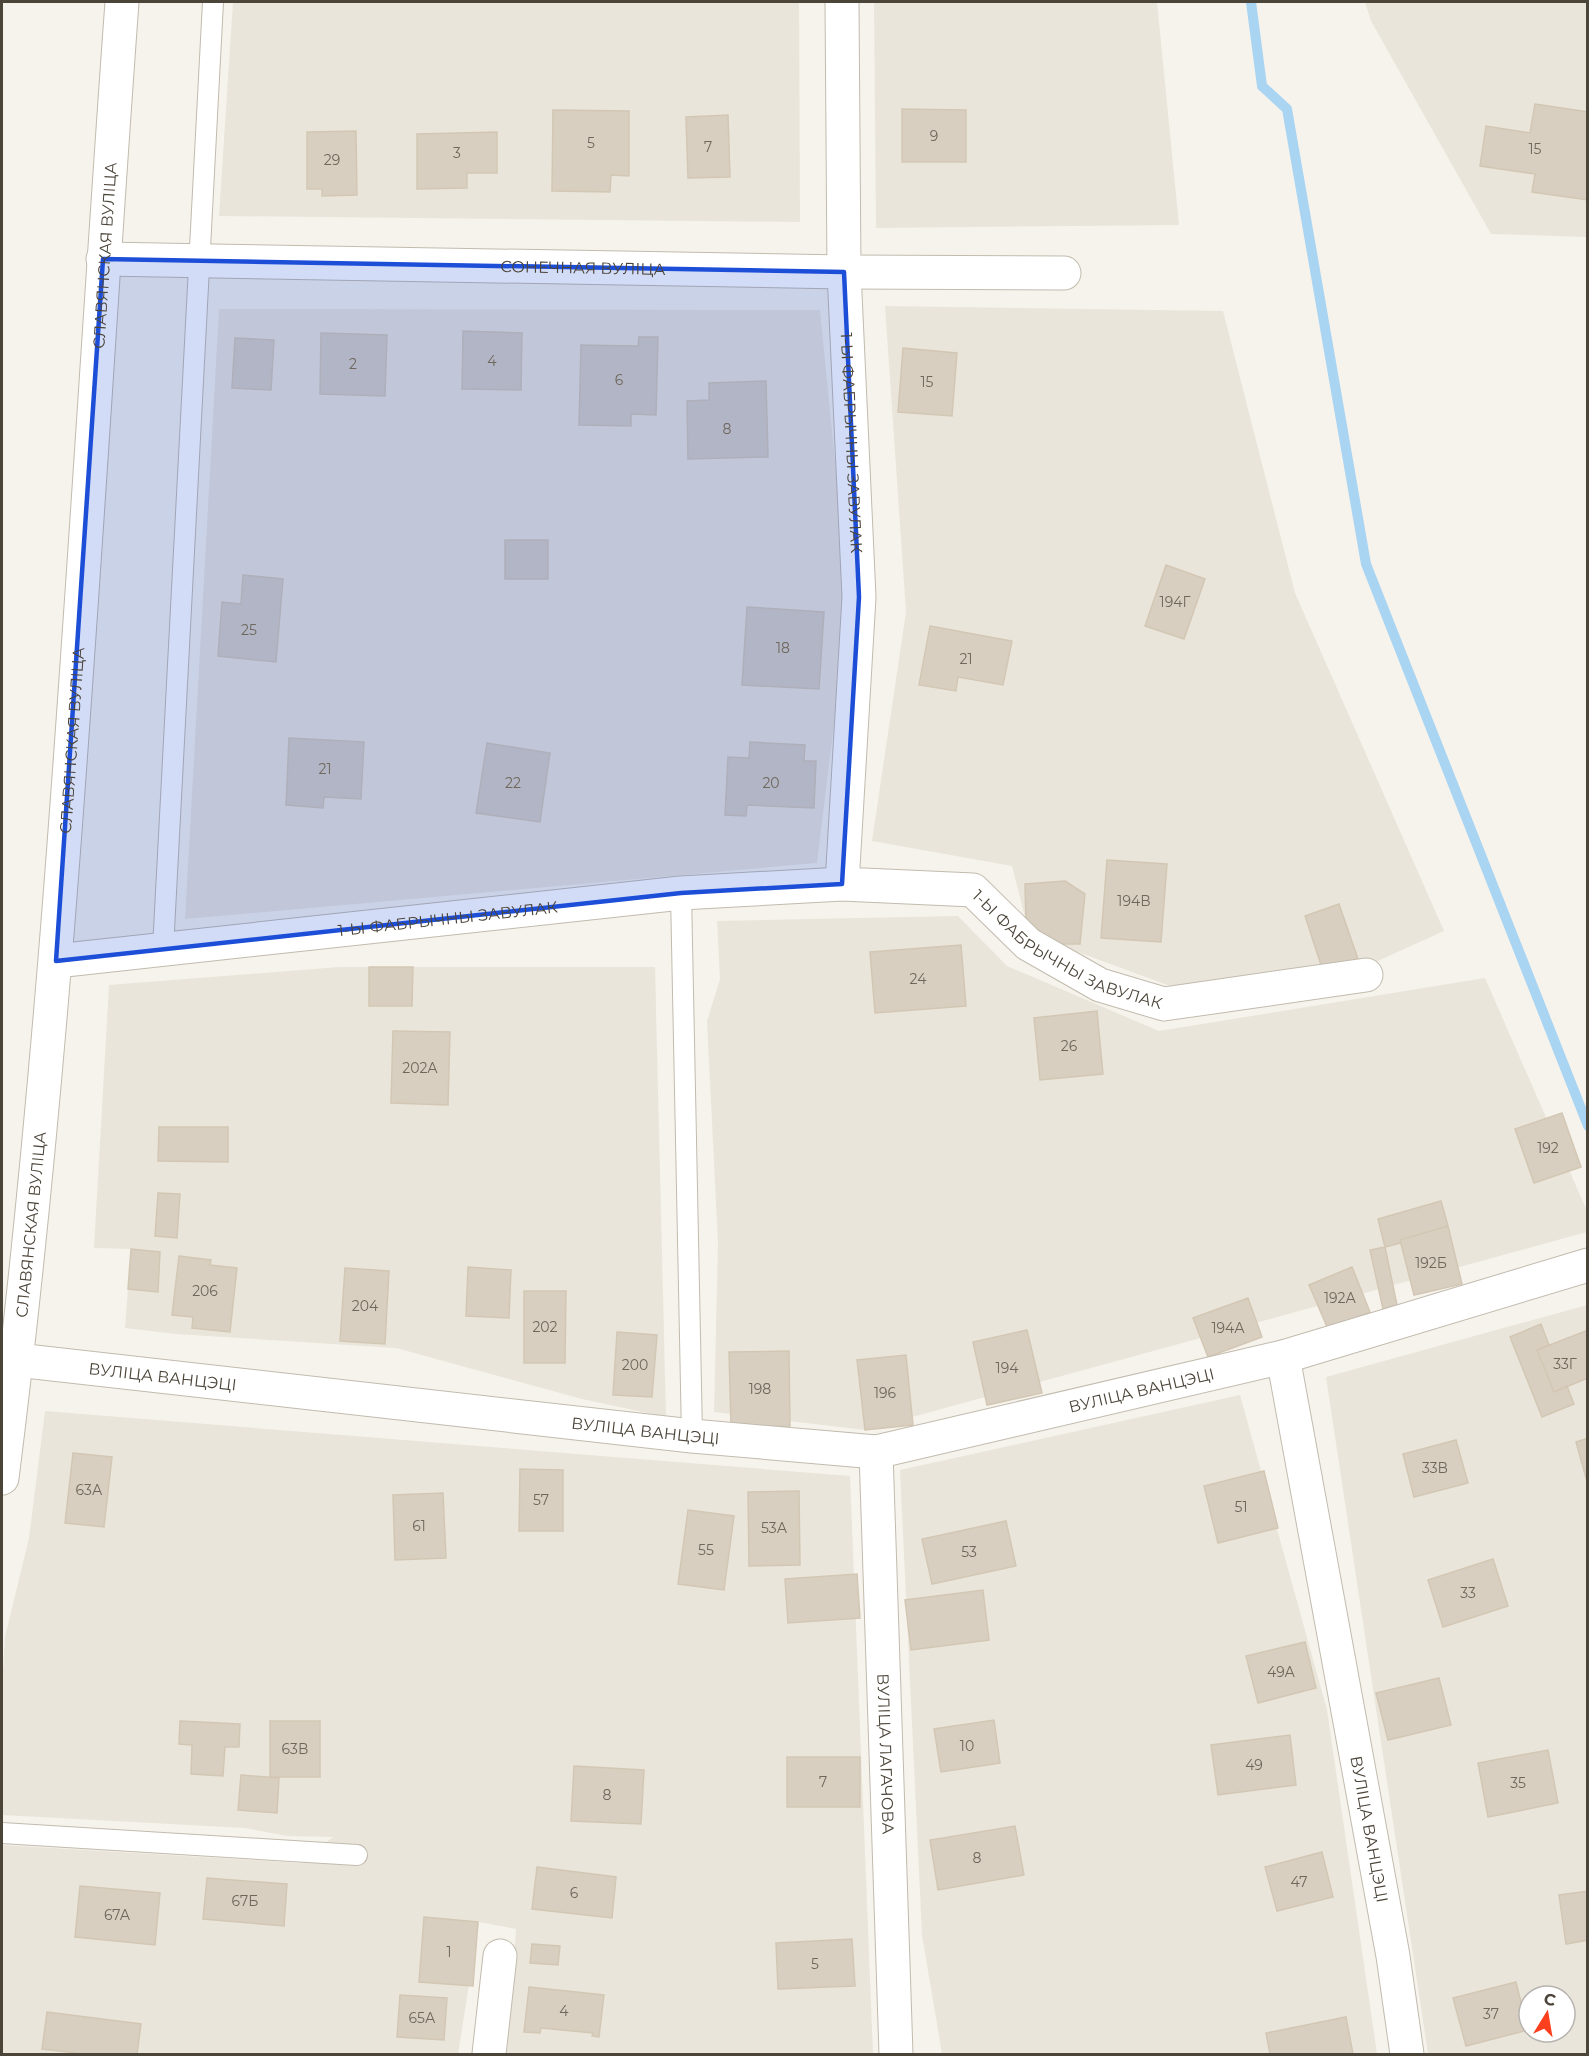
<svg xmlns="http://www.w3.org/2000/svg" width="1589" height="2056" font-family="Montserrat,sans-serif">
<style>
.residential{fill:#eae5da;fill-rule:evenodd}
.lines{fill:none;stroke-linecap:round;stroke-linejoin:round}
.stream{stroke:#a9d4f2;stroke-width:10}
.building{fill:#d8cfc1;stroke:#d3c7b4;stroke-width:1.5}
.service-casing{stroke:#c2bbae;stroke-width:22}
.minor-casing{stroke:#c2bbae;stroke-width:35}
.tertiary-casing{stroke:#c2bbae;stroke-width:35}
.service{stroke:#fff;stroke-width:20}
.minor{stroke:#fff;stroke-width:33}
.tertiary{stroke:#fff;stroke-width:33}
.marked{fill:#1d4ed8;fill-opacity:0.2;stroke:#1d4ed8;stroke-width:4.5;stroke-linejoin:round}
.labels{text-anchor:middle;stroke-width:5;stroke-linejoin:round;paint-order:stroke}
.number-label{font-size:14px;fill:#6e675b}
.street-label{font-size:16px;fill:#4b4439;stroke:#fff}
</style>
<rect width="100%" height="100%" fill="#f6f3ec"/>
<path class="residential" d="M233,2h566l1,220 -581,-6z
M874,2h283l22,223 -303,3z
M1365,2h222v235l-96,-3 -120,-213z
M885,306l338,5 72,282 149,338 -84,38 -171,24 -133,-49 -30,-23 -14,-55 -140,-25 34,-229z
M219,309l601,1 29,292 -32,261 -632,56z
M958,916l49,50 152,65 326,-53 102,233v21l-722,198 -151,-18 4,-169 -11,-222 13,-42 -3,-58z
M339,967h316l11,450 -84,-18 -186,-51 -220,-14 -51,-6 6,-79 -37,-1 15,-263z
M1587,1305v749h-159l-102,-677zM1529,1996h36v36h-36z
M1240,1395l87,315 50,344h-435l-20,-119 -22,-465z
M45,1411l805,65 23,578h-366l9,-125 -37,-7 -21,132h-456v-209l299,18 32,-26 -46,-1 -42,-8 -243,-13v-127l3,-51 24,-99z"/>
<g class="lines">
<path class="stream" d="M1251,2l11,84 25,23 79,455 222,562"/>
</g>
<path class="building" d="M1535,104l53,8v88l-56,-8 3,-18 -55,-8 6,-40 44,7z
M902,109l64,1v52h-64z
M553,110l76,1v65l-18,-1 -1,17 -58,-1z
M728,115l2,62 -42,1 -2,-61z
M356,131l1,64 -35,1v-7h-15v-57z
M497,132v41h-30v15l-50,1v-55z
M463,331l59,2 -1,57 -59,-1z
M321,333l66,2 -2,61 -65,-2z
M639,337h19l-2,78 -25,-1v12l-52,-1 2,-80 57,1z
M235,338l39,2 -3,50 -39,-2z
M903,348l54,5 -5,63 -54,-4z
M766,381l2,76 -80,2 -1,-58 22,-1v-17z
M505,540h43v39h-43z
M1166,565l39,14 -21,60 -39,-13z
M243,575l40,4 -7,83 -58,-6 4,-54 19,2z
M747,607l77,5 -5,77 -77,-4z
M930,626l82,15 -9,44 -45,-8 -2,14 -37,-6z
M289,738l75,4 -3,57 -37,-2 -1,11 -37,-3z
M750,742l55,3 -1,16h12l-2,47 -67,-3 -1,11 -21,-1 3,-58 21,1z
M487,743l63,10 -10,69 -64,-9z
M1107,860l60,4 -6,78 -60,-4z
M1065,881l20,13 -5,50h-24l-30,-23 -1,-37z
M1339,904l19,55 -35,12 -18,-55z
M961,945l5,61 -91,7 -5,-61z
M369,967h44l-1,39h-43z
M1097,1011l6,63 -63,6 -6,-62z
M393,1031l57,1 -2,73 -57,-2z
M1562,1113l19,54 -47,16 -19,-54z
M159,1127h69v35l-70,-1z
M158,1193l22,1 -3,44 -22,-2z
M1441,1201l7,25 -48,14 1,3 -16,4 -7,-28z
M1448,1226l14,58 -48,11 -14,-55z
M1385,1247l12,58 -14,4 -13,-59z
M131,1249l29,3 -2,40 -30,-3z
M179,1256l32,4 -1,5 27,3 -7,64 -38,-4 1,-11 -21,-2z
M468,1267l43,3 -2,48 -43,-2z
M1352,1267l18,45 -42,17 -19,-44z
M345,1268l44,3 -4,73 -45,-3z
M524,1291h42l-1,72h-41z
M1248,1298l14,39 -54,20 -15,-39z
M1541,1324l8,21 -12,5 17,42 13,-6 7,18 -32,13 -32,-80z
M1027,1330l15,63 -55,12 -14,-63z
M1588,1330v48l-34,14 -17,-42z
M617,1332l40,3 -5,62 -39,-2z
M789,1351l1,75 -59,1 -2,-75z
M906,1355l7,70 -48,5 -8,-70z
M1588,1438v47l-12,-43z
M1456,1440l12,43 -54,14 -11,-43z
M73,1453l39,4 -8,70 -39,-4z
M520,1469l43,1v61h-44z
M1264,1471l14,57 -60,15 -14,-57z
M799,1491l1,74 -51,1 -1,-74z
M443,1493l3,65 -51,2 -2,-65z
M688,1510l46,6 -10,74 -46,-6z
M1006,1521l10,45 -84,18 -10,-45z
M1493,1559l15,47 -65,21 -15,-47z
M857,1574l3,44 -72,5 -3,-44z
M983,1590l6,50 -78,10 -6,-50z
M1305,1642l11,46 -58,15 -12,-47z
M1439,1678l12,47 -63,15 -12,-47z
M994,1720l6,43 -59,9 -7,-43z
M180,1721l60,3 -1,23h-14l-2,29 -32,-2 1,-29 -13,-1z
M270,1721h50v56h-50z
M1290,1735l6,50 -78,10 -7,-50z
M1548,1750l10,53 -70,14 -10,-54z
M787,1757h73v50h-73z
M574,1766l70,4 -3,54 -70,-3z
M241,1775l38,3 -2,35 -39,-3z
M1015,1826l9,49 -86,15 -8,-50z
M1322,1852l11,45 -56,14 -12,-44z
M537,1867l79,10 -4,41 -80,-9z
M207,1878l80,6 -3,42 -81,-7z
M80,1886l80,7 -5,52 -80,-8z
M1588,1891v49l-22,4 -7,-49z
M424,1917l54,5 -5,64 -54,-4z
M852,1939l3,47 -77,3 -2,-46z
M532,1944l28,2 -2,19 -28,-2z
M1516,1982l12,48 -62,16 -13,-48z
M529,1987l75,8 -5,42 -7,-1 1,-3 -52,-5 -1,5 -16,-1z
M400,1995l47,3 -3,42 -47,-3z
M47,2012l94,12 -4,30h-52l-43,-5z
M1346,2017l7,37h-83l-4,-21z"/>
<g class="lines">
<g class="service-casing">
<path id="service" d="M681,893l11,543
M163,949l50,-947
M2,1833l355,22"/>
</g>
<g class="minor-casing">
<g id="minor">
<path id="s1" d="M842,2l2,270 15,325 -17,287 131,6 55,54 72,41 64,19 202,-29"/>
<path id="s2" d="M103,259l741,13 220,1"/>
<path id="s3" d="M56,961l625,-68 161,-9"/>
<path id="s4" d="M2,1356l15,4 675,76 184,16 407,-95 305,-92"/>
<path id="s5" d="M1283,1357l110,599 14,98"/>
<path id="s6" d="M876,1452l20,602"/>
<path d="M489,2054l11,-98"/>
</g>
</g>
<g class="tertiary-casing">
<g id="tertiary">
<path id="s7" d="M2,1478c62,-490 84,-984 120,-1476"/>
</g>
</g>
<use href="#service" class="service"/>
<use href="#minor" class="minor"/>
<use href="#tertiary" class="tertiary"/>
</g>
<path class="marked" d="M103,259l741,13 15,325 -17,287 -161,9 -625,68z"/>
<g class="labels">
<g class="number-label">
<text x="934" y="141">9</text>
<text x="591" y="148">5</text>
<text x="708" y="152">7</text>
<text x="1535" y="154">15</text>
<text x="457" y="158">3</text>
<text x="332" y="165">29</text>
<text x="492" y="366">4</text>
<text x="353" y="369">2</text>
<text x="619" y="385">6</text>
<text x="927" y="387">15</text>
<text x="727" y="434">8</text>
<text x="1175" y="607">194Г</text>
<text x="249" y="635">25</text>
<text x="783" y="653">18</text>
<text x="966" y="664">21</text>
<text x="325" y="774">21</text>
<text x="513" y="788">22</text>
<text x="771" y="788">20</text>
<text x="1134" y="906">194В</text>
<text x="918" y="984">24</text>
<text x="1069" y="1051">26</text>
<text x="420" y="1073">202А</text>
<text x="1548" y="1153">192</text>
<text x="1431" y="1268">192Б</text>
<text x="205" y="1296">206</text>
<text x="1340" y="1303">192А</text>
<text x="365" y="1311">204</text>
<text x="545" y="1332">202</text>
<text x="1228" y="1333">194А</text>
<text x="1565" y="1369">33Г</text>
<text x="635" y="1370">200</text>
<text x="1007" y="1373">194</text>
<text x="760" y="1394">198</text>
<text x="885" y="1398">196</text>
<text x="1435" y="1473">33В</text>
<text x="89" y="1495">63А</text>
<text x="541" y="1505">57</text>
<text x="1241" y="1512">51</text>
<text x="419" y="1531">61</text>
<text x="774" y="1533">53А</text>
<text x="706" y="1555">55</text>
<text x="969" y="1557">53</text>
<text x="1468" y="1598">33</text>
<text x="1281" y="1677">49А</text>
<text x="967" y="1751">10</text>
<text x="295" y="1754">63В</text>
<text x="1254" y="1770">49</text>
<text x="823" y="1787">7</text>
<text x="1518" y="1788">35</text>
<text x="607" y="1800">8</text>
<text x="977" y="1863">8</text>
<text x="1299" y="1887">47</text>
<text x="574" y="1898">6</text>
<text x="245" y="1906">67Б</text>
<text x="117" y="1920">67А</text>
<text x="449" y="1957">1</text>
<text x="815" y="1969">5</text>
<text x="564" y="2016">4</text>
<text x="1491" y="2019">37</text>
<text x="422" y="2023">65А</text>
</g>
<g class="street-label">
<text dy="6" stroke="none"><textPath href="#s7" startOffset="1227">СЛАВЯНСКАЯ ВУЛІЦА</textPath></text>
<text dy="6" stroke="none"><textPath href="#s2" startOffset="480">СОНЕЧНАЯ ВУЛІЦА</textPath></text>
<text dy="6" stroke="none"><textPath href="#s1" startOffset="441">1-Ы ФАБРЫЧНЫ ЗАВУЛАК</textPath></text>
<text dy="6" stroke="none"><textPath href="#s7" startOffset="741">СЛАВЯНСКАЯ ВУЛІЦА</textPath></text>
<text dy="6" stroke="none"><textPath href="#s3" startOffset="394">1-Ы ФАБРЫЧНЫ ЗАВУЛАК</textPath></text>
<text dy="6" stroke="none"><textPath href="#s1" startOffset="1128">1-Ы ФАБРЫЧНЫ ЗАВУЛАК</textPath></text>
<text dy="6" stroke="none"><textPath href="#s7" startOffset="255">СЛАВЯНСКАЯ ВУЛІЦА</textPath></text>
<text dy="6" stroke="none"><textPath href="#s4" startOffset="162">ВУЛІЦА ВАНЦЭЦІ</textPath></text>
<text dy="6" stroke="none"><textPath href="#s4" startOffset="1152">ВУЛІЦА ВАНЦЭЦІ</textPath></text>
<text dy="6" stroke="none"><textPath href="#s4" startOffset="648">ВУЛІЦА ВАНЦЭЦІ</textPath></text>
<text dy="6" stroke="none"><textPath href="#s6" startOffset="302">ВУЛІЦА ЛАГАЧОВА</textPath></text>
<text dy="6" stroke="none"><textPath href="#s5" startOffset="480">ВУЛІЦА ВАНЦЭЦІ</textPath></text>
</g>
</g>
<rect width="1589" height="2056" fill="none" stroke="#4b4439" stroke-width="6"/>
<g transform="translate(1547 2014) rotate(11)"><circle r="28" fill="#ffffff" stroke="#b7b4b0" stroke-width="1.5"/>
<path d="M0-4.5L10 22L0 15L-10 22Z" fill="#fc3f1d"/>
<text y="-9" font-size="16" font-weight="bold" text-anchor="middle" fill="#4b4439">С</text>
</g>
</svg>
